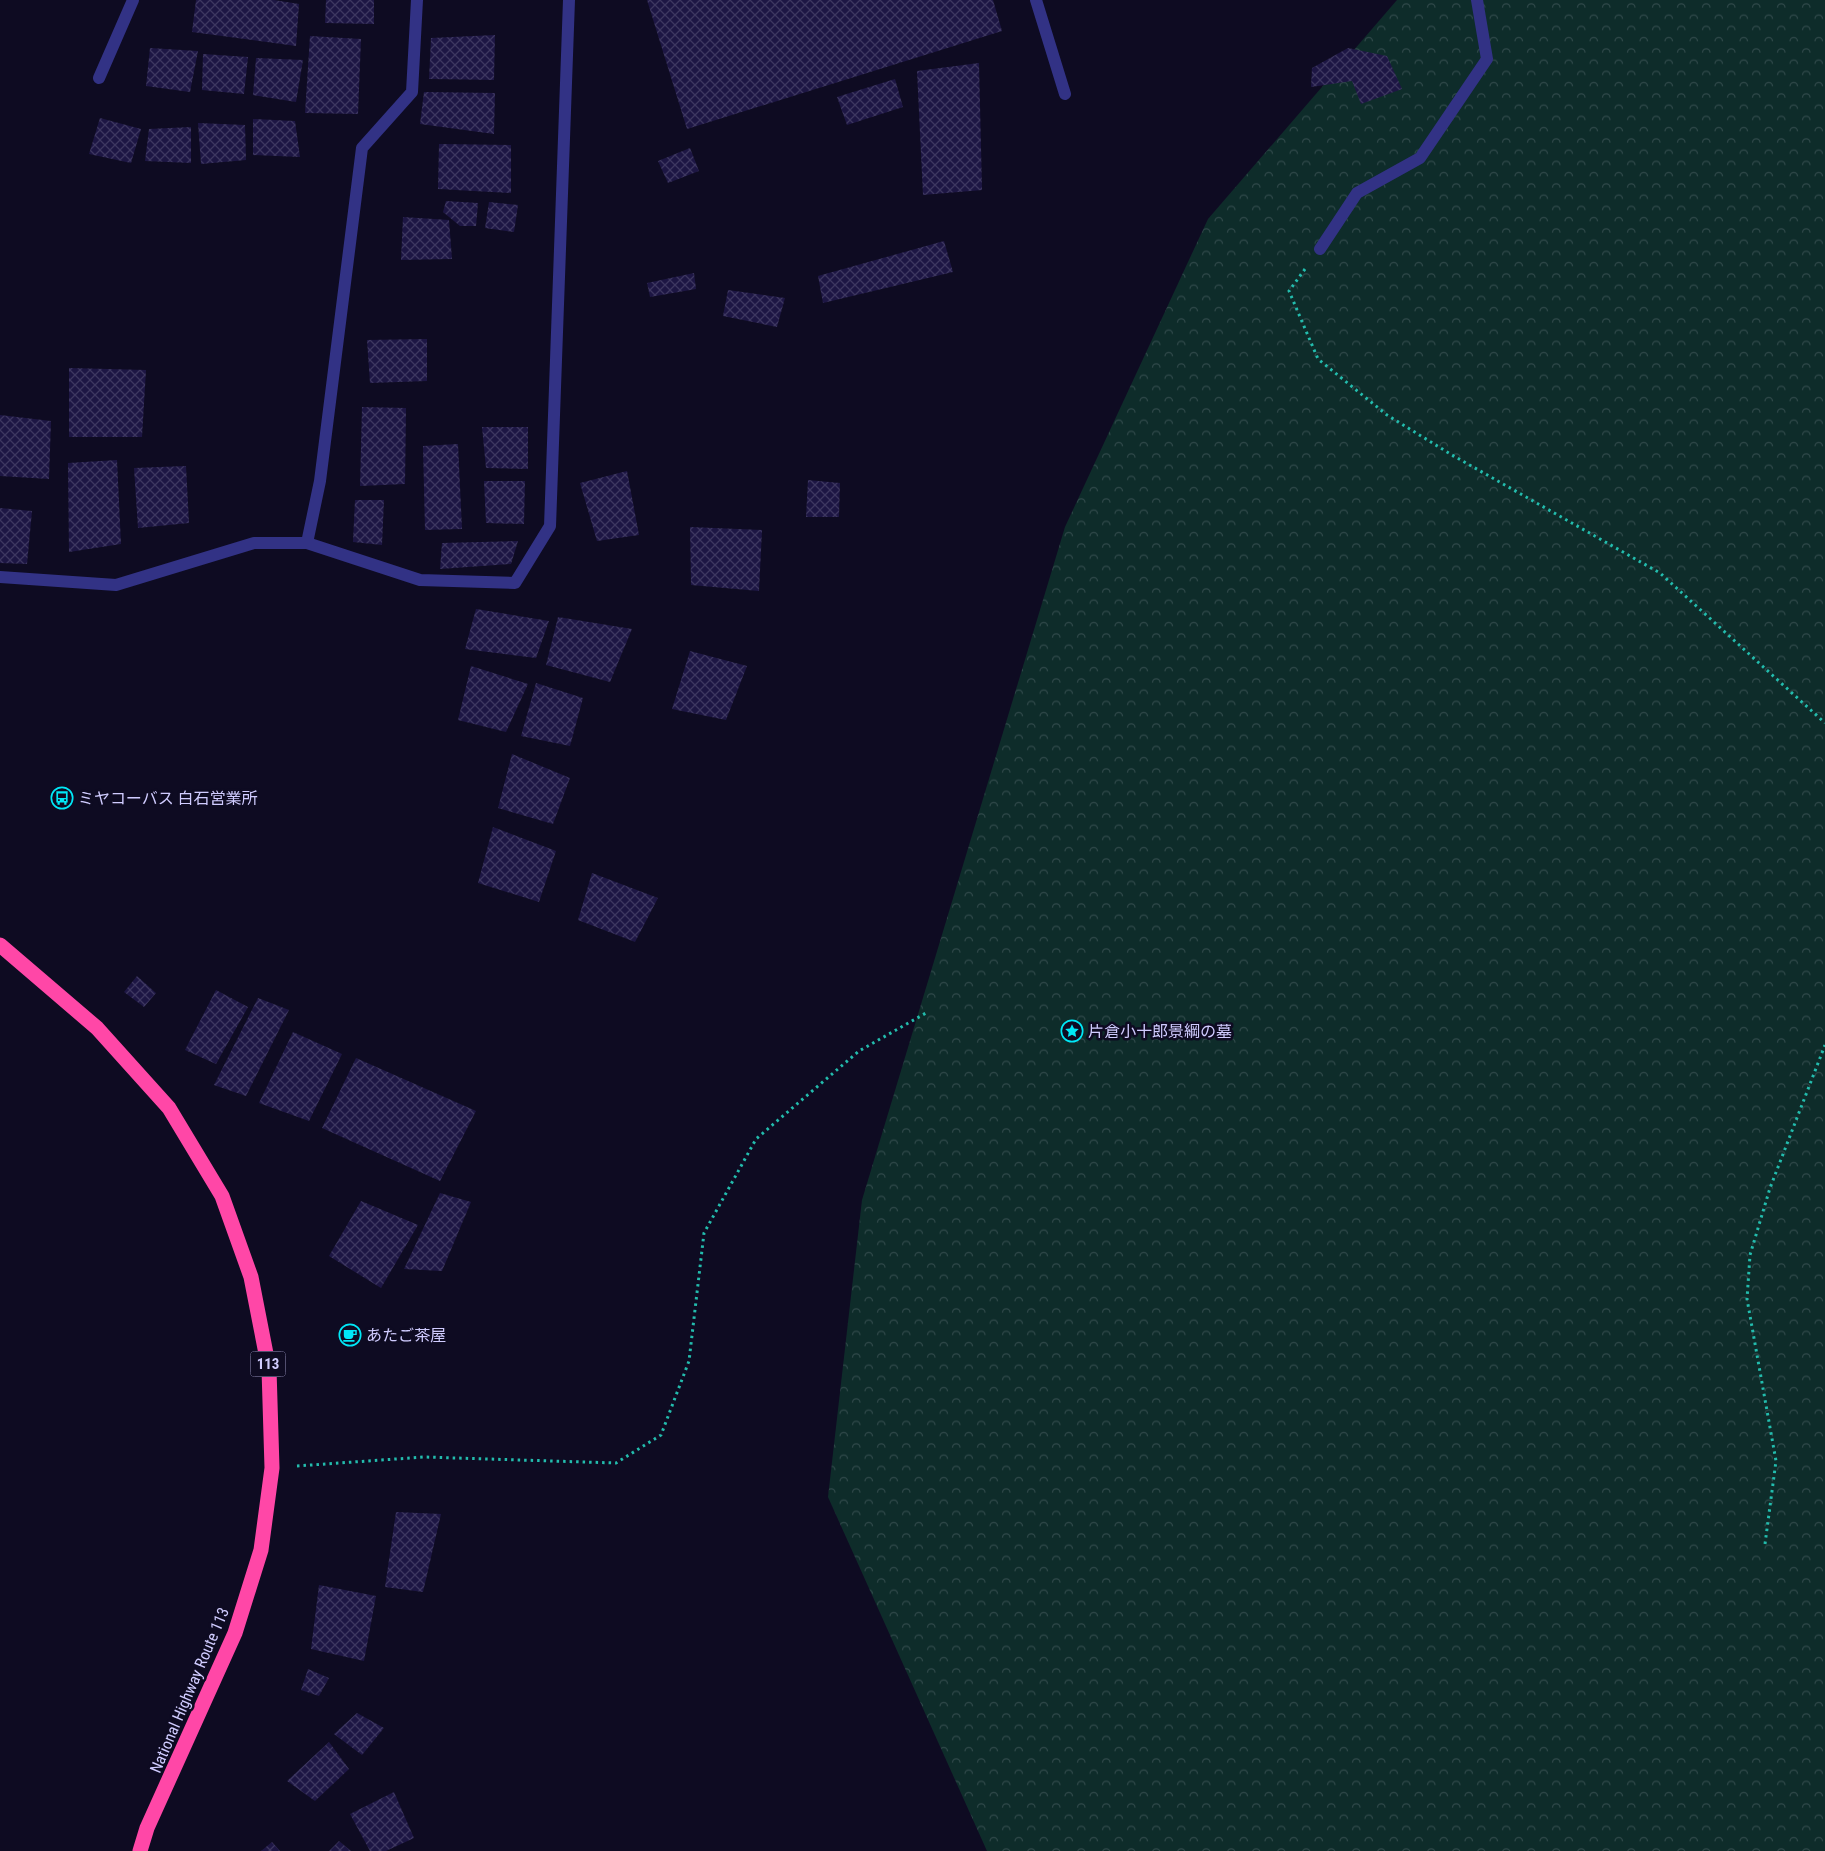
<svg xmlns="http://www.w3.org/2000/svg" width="1825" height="1851" font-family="'Roboto Condensed','Noto Sans JP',sans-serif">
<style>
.forest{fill:url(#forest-crowns)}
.building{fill:url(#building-cross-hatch)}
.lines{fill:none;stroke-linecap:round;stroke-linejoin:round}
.path{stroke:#23bcad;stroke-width:3;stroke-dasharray:2.5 4;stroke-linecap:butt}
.minor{stroke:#323285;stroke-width:12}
.highway{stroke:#ff47a7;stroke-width:15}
.labels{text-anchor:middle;stroke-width:5;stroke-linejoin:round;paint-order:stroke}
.shield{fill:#0e0b22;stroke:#9692bd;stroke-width:1}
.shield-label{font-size:15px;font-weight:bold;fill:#d0ccff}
.poi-label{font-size:16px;fill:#d0ccff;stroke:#0e0b22;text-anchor:start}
.street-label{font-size:16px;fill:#d0ccff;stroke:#0e0b22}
</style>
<defs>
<pattern id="forest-crowns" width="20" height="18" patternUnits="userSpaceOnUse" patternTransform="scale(1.25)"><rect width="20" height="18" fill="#0e2c2a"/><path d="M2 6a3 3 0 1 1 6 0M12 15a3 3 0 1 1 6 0" fill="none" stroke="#30494a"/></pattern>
<pattern id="building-cross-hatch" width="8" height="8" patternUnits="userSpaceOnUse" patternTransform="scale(1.25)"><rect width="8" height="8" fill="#1d1644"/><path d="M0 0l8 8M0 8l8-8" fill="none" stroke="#3d3760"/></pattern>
</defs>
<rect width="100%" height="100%" fill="#0e0b22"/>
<path class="forest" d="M1397,0h428v1851h-838l-159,-354 34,-297 203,-673 143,-308z"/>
<path class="building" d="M196,0h78l25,4 -3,42 -104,-14z
M326,0h48v24l-49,-1z
M647,0h346l9,31 -315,98z
M495,35l-1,45 -65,-1 2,-41z
M310,36l51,3 -3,75 -53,-1z
M150,48l48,3 -8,41 -44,-6z
M1348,48l39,8 15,33 -41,15 -9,-23 -41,6 1,-19z
M203,54l45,3 -4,37 -42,-4z
M256,58l47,2 -7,42 -43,-7z
M979,63l3,127 -59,5 -6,-124z
M895,79l8,28 -56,18 -10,-28z
M424,92l71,1 -1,41 -74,-10z
M100,118l41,11 -10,34 -42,-9z
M253,119l42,2 5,36 -47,-2z
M198,123l47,2 1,35 -45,4z
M191,127v36l-46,-2 4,-32z
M439,144l72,1v48l-73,-4z
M690,148l9,23 -31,12 -10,-22z
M446,201l32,2 -2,23h-16l-17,-14z
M489,202l29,3 -4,27 -29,-4z
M403,217l46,3 3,39 -51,1z
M944,241l9,31 -130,31 -5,-27z
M694,273l2,16 -46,8 -3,-14z
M728,290l57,8 -8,29 -54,-11z
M427,339v42l-57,2 -3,-43z
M69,368l77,2 -4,67h-73z
M362,407l44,1 -1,76 -45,2z
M0,415l51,6 -2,58 -49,-3z
M482,427h46v42l-42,-1z
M458,444l4,85 -37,1 -2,-84z
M117,460l4,84 -52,8 -1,-89z
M186,466l3,57 -51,5 -4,-60z
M627,471l12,64 -42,6 -17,-58z
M808,480l32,3 -1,34h-33z
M484,481h41l-1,43 -38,-1z
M355,500h29l-2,45 -29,-3z
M0,508l32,3 -5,53 -27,-1z
M690,527l72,3 -3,61 -68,-6z
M518,541l-7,23 -71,5 2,-26z
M476,609l73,12 -13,37 -71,-9z
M558,617l74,12 -22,53 -64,-17z
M690,651l57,15 -21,54 -54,-11z
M471,666l57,18 -22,48 -48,-12z
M536,683l47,15 -13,48 -49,-10z
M512,754l58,24 -17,46 -55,-16z
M493,827l63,24 -17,51 -61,-19z
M592,873l66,25 -23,44 -57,-22z
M137,976l19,17 -12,14 -20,-15z
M216,990l32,17 -32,57 -31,-14z
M258,998l31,12 -43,86 -32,-11z
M293,1032l49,22 -33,67 -50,-18z
M356,1058l120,53 -36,70 -118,-53z
M440,1193l31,9 -29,69 -38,-2z
M361,1201l57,24 -37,63 -52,-32z
M396,1512l45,2 -18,78 -38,-5z
M319,1585l57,11 -12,65 -53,-12z
M308,1669l21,9 -10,18 -18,-6z
M357,1713l27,15 -22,27 -28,-21z
M329,1742l20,27 -34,32 -28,-20z
M394,1792l20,46 -28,13h-16l-20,-37z
M339,1841l12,10h-22z
M272,1842l8,9h-19z"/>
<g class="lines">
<path class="path" d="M1305,269l-16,22 29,68 69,56 65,40 208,118 165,150
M297,1466l127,-9 192,6 45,-28 28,-74 15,-128 52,-94 103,-88 67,-38
M1765,1544l11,-83 -29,-162 3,-44 20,-67 55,-143"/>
<path class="minor" d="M1036,0l29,94
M99,78l34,-78
M1320,249l37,-56 63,-35 67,-99 -10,-59
M307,543l13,-62 42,-333 50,-56 5,-92
M0,577l116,8 138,-42h53l113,37 95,3 35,-57 19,-526"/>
<path class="highway" d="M0,945l97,83 72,80 53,88 29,81 18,92 3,99 -11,82 -26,83 -88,195 -7,23"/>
</g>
<defs>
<g id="bus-ring" transform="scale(1.125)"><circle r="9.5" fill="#0e0b22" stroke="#00e8f7" stroke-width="1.5"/><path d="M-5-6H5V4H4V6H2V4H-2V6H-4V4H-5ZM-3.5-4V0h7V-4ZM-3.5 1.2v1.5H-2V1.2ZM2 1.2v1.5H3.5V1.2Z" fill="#00e8f7"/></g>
<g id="sight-ring" transform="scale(1.125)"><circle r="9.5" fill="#0e0b22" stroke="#00e8f7" stroke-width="1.5"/><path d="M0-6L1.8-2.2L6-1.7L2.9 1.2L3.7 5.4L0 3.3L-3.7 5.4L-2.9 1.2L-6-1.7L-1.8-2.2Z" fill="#00e8f7"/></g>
<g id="cafe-ring" transform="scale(1.125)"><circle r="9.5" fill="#0e0b22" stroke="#00e8f7" stroke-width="1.5"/><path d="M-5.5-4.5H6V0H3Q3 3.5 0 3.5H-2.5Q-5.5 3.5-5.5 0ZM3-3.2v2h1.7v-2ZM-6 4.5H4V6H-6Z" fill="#00e8f7"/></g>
</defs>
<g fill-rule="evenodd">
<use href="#bus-ring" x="62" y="798"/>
<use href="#sight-ring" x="1072" y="1031"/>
<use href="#cafe-ring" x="350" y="1335"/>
</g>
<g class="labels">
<rect class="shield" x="250.5" y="1351.5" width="35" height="25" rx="4"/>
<g class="shield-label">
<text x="268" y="1369">113</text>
</g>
<g class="poi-label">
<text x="78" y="804">ミヤコーバス 白石営業所</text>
<text x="1088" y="1037">片倉小十郎景綱の墓</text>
<text x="366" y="1341">あたご茶屋</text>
</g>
<g class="street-label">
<text transform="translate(189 1690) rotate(-67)" y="6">National Highway Route 113</text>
</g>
</g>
</svg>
